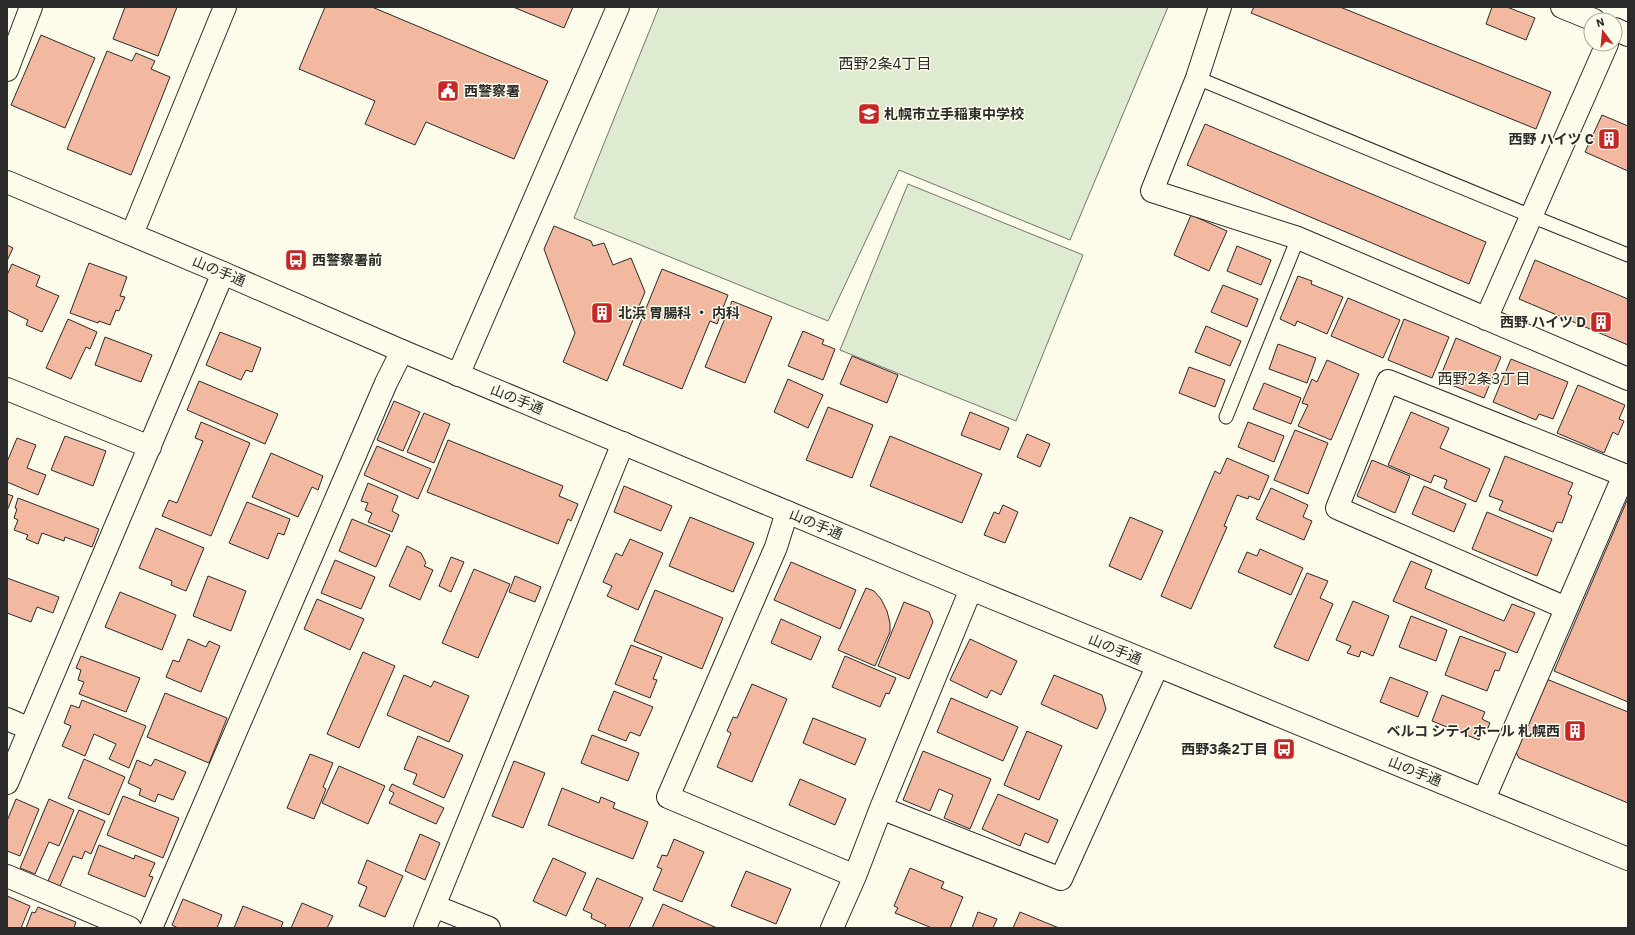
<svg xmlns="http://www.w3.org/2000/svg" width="1635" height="935" font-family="'IBM Plex Sans','Noto Sans JP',sans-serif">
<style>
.green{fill:#deebd1;stroke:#74746e}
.building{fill:#f2b8a0;stroke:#2b2b2b}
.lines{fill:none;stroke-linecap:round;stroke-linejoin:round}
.service-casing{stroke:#2b2b2b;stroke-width:15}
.minor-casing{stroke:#2b2b2b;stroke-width:24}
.primary-casing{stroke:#2b2b2b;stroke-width:24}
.service{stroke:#fdfbea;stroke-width:13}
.minor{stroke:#fdfbea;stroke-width:22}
.primary{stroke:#fdfbea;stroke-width:22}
.labels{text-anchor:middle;stroke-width:3;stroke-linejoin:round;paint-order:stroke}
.poi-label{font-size:14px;font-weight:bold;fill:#2b2b2b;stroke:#fdfbea;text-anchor:start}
.street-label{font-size:14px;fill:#2b2b2b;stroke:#fdfbea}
.neighbourhood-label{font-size:15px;fill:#2b2b2b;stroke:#fdfbea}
</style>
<rect width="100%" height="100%" fill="#fdfbea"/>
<path class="green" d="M659,7h509l-98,233 -171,-70 -71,151 -254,-103z
M908,184l175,71 -67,166 -176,-71z"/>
<path class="building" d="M125,7h52l-19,49 -45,-17z
M325,7h47l176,74 -34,78 -88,-37 -11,23 -50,-21 10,-23 -76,-32z
M513,7h60l-9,21z
M1254,7h86l211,85 -15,37 -285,-116z
M1492,7h15l28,11 -9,22 -40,-16z
M41,35l54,23 -30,70 -54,-23z
M107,51l25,10 4,-8 19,8 -4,8 19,8 -39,98 -64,-26z
M1602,115l26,11v45l-43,-19z
M1205,124l281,118 -17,42 -282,-119z
M1191,215l36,16 -18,40 -35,-16z
M554,226l37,15 2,5 11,-3 9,22 18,-7 14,34 -38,89 -44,-19 12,-29 -31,-84z
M7,245l6,3 -6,13z
M1237,246l34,14 -10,25 -34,-14z
M1535,260l93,39v46l-109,-46z
M89,263l38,14 -7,19 5,1 -6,14 -3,-1 -6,15 -11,-4 -1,2 -28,-10z
M12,264l28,12 -4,10 23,10 -17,36 -16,-7 2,-5 -21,-10v-35z
M662,269l66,26 -11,29 -7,-3 -28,68 -59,-24z
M1298,276l14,5 -1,3 32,13 -16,37 -30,-13 -2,5 -15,-7z
M1223,285l35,14 -11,28 -36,-15z
M1348,298l52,22 -17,38 -52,-22z
M732,301l40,16 -27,66 -40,-16z
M68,319l29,13 -7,17 -4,-2 -15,32 -25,-11z
M1404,319l45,18 -17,41 -44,-18z
M1206,326l35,15 -11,25 -35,-14z
M803,331l21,9 -2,4 13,5 -12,31 -35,-14z
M220,332l41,16 -9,24 -6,-2 -5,10 -35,-15z
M105,337l47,18 -11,27 -46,-17z
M1456,338l45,19 -17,41 -45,-18z
M1278,344l38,14 -9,25 -38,-14z
M852,356l46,19 -11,28 -47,-19z
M1511,359l57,23 -15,37 -14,-5 -3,6 -43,-18z
M1327,360l32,14 -28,66 -33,-14 10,-21 -6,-2 10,-24 5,3z
M1189,367l36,13 -10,27 -36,-14z
M788,379l35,16 -15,33 -34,-16z
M199,381l79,33 -13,30 -78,-34z
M1264,383l37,15 -10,26 -38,-15z
M1578,385l47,20 -6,14 5,2 -6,14 -5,-3 -9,21 -47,-20z
M394,401l26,11 -17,39 -26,-11z
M828,407l45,18 -21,53 -46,-18z
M970,412l39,16 -9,22 -39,-15z
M1411,412l38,16 -9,20 50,21 -14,33 -32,-14 3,-8 -13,-5 -3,8 -43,-18z
M424,413l26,11 -16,39 -27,-11z
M201,422l49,21 -39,93 -49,-20 7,-16 8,3 26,-62 -8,-3z
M1248,422l36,14 -10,26 -36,-15z
M1295,430l33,13 -20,51 -34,-14z
M1027,434l23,10 -10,23 -23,-10z
M65,436l41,15 -13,35 -42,-16z
M890,436l92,38 -20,49 -92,-37z
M17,438l19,7 -9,23 19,7 -8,20 -31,-13v-20z
M448,440l115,46 -4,10 19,8 -7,17 -3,-2 -10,25 -131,-52z
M377,446l54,23 -13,30 -54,-24z
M271,453l52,23 -5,14 -6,-3 -14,30 -46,-20z
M1505,456l68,27 -5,11 4,2 -10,27 -5,-1 -4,10 -54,-22 4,-9 -14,-5z
M1227,458l42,18 -10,24 -10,-4 -1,3 -11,-4 -13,31 3,1 -36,82 -30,-13 54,-125 5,3z
M1372,460l38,16 -15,37 -38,-17z
M368,483l30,13 -6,15 7,4 -7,17 -24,-10 4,-9 -7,-3 3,-7 -7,-2z
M624,486l48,20 -11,25 -47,-19z
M1424,486l42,18 -12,28 -42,-18z
M1271,488l37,17 -5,12 9,4 -8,19 -48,-21z
M7,494l6,2 -6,15z
M18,498l81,31 -7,18 -27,-10 -1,4 -22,-8 -4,11 -12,-5 2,-4 -14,-5 4,-10 -4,-2 3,-9 -2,-1z
M1628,498v204l-74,-31z
M247,502l43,17 -6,16 -6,-2 -10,26 -39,-16z
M1003,505l15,7 -13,31 -21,-8 10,-23 5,2z
M1487,512l65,27 -15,37 -65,-27z
M690,517l64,26 -21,49 -64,-26z
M1130,517l33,14 -22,49 -32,-14z
M352,519l38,16 -14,32 -37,-16z
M156,528l48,20 -18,43 -15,-6 1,-4 -33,-13z
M630,539l33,14 -25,57 -31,-14 5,-10 -9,-4 13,-29 6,3z
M407,546l14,7 5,10 -2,3 9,4 -13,30 -31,-14z
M1260,549l43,19 -12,27 -53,-23 9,-20 10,4z
M451,557l13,5 -13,30 -12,-6z
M335,560l40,17 -14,32 -40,-16z
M1411,561l21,9 -7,18 79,33 8,-17 23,9 -18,40 -124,-52z
M791,562l65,28 -16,39 -66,-29z
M474,569l36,15 -32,74 -36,-15z
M1307,573l21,8 -8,17 13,6 -25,57 -34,-14z
M208,576l38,15 -15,40 -38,-15z
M515,576l26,11 -6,15 -26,-10z
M7,578l52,19 -6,16 -16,-6 -6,15 -24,-9z
M866,588l8,3 7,8 6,12 3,12v9l-15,34 -37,-16z
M655,590l68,28 -21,51 -68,-28z
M120,592l56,23 -14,35 -57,-23z
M317,599l47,20 -14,31 -46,-21z
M1353,601l36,15 -16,40 -12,-5 -2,6 -12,-4 4,-7 -15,-6z
M904,602l25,10 4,10 -24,57 -31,-13z
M1411,616l36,14 -11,31 -37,-14z
M781,619l40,18 -10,23 -40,-17z
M1460,636l46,17 -7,18 -4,-1 -8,21 -42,-16z
M188,639l18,8 3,-6 11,5 -19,46 -35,-15 7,-17 6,2z
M970,639l47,22 -16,34 -10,-5 -4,8 -37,-18z
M631,645l31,12 -9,22 4,1 -7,18 -35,-14z
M363,652l32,14 -36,82 -32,-14z
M81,656l59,22 -14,34 -47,-18 5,-12 -6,-2 3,-10 -5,-2z
M845,656l51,22 -7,16 -3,-1 -6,14 -48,-20z
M404,675l27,12 3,-6 35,15 -20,46 -62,-27z
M1054,675l48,20 4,14 -9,20 -56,-25z
M1390,677l38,15 -10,25 -38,-15z
M1544,678l84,34v91l-109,-45 -4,-8z
M752,684l35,15 -35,83 -35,-15 14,-34 -4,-2 6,-14 4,1z
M614,691l39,16 -13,29 -10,-4 -4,9 -28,-11z
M165,693l62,25 -18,45 -62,-26z
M1442,695l43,17 -3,7 8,4 -3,7 -4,-2 -4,12 -47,-19z
M951,698l67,29 -15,34 -66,-29z
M82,700l64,26 -17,42 -20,-9 7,-15 -22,-10 -9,22 -23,-10 9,-20 -7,-3 7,-18 8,3z
M813,718l53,21 -11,26 -52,-22z
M1027,731l35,15 -23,54 -35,-15z
M592,735l47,18 -11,28 -47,-18z
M418,736l45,19 -19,43 -31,-14 4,-10 -13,-5z
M923,751l68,28 -21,50 -26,-11 9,-23 -14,-6 -9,22 -27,-11z
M310,754l23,9 -10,24 3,2 -12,30 -27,-11z
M84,759l41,18 -16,38 -41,-17z
M155,759l31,13 -13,28 -15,-6 -3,8 -16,-7 2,-6 -13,-6 9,-23 14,6z
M514,761l31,12 -22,55 -31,-12z
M339,766l46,20 -17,38 -46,-21z
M800,779l46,20 -11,26 -46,-20z
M392,784l52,24 -8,16 -47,-21 5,-10 -5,-3z
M562,788l37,15 2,-6 14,6 -2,5 35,14 -15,37 -85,-34z
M998,794l60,26 -10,23 -23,-10 -5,13 -38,-17z
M123,796l56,22 -16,40 -56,-23z
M16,799l23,10 -19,47 -13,-5v-30z
M49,799l25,11 -15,36 -10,-4 -14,32 -15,-6z
M79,810l26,11 -14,33 -6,-3 -3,8 -9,-3 -13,30 -12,-5z
M420,834l20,9 -15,37 -20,-9z
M674,839l30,13 -22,50 -29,-12 9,-21 -5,-2 5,-12 5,1z
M99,845l35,14 1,-4 20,8 -6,13 4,1 -8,20 -57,-23z
M553,858l33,15 -20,43 -33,-15z
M367,860l36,16 -18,41 -26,-11 8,-19 -9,-4z
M910,868l34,14 -3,6 22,9 -13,31h-18l-37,-15 3,-5 -4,-2z
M746,871l45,18 -15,35 -45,-18z
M597,878l46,20 -14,30h-25l2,-3 -15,-7 1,-4 -9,-4z
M7,896l23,10 -9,22h-14z
M183,899l39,16 -5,13h-39l-6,-3z
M302,903l31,13 -6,12h-36z
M663,904l54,24h-65z
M243,906l40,16 -2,6h-47z
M38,907l38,15 -2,6h-48l6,-16 3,1z
M978,912l19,7 -4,9h-21z
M1020,912l39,16h-46z"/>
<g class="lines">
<g class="service-casing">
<path id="service" d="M1197,78l334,138 97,39
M1226,417l72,-179"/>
</g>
<g class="minor-casing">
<path id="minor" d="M1220,7l-23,71 -45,113 146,47 330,141
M1562,7l32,13
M1615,29l13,6
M7,70l24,-63
M132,234l93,-227
M1486,319l121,-275
M458,375l160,-368
M7,389l143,58
M787,512l-11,35 -108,250 187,79
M7,719l23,10
M7,783l216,-510
M1484,799l140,-324 -236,-94 -51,127 229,100
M881,808l180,71 96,-212
M7,876l123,52
M434,906l55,22
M151,928l235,-545 16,-32
M425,928l198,-485
M832,928l23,-52 26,-68 90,-219"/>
</g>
<g class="primary-casing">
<path id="primary" d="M7,182l216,91 179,78 569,238 657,270"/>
</g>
<use href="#service" class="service"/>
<use href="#minor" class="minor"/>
<use href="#primary" class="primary"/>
</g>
<defs>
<g id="civic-square" transform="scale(1.15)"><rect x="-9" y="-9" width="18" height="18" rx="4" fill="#c62828" stroke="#fdfbea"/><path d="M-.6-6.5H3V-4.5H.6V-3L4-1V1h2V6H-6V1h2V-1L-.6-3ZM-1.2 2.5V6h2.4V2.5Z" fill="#fff"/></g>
<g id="school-square" transform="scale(1.15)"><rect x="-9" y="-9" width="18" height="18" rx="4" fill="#c62828" stroke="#fdfbea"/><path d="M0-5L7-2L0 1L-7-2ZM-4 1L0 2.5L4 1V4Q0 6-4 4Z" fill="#fff"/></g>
<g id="building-square" transform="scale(1.15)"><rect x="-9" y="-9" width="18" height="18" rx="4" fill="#c62828" stroke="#fdfbea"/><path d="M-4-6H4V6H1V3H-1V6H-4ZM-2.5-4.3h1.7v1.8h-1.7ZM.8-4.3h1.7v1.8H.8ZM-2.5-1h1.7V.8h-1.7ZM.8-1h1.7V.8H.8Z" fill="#fff"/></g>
<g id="bus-square" transform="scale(1.15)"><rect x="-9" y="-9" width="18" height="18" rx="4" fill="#c62828" stroke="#fdfbea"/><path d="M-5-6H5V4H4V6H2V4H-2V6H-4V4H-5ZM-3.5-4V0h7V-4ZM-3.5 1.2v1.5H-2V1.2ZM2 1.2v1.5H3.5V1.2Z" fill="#fff"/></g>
</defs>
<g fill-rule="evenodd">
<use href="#civic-square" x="448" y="91"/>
<use href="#school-square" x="869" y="114"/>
<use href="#building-square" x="1609" y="139"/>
<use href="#bus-square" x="296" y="260"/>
<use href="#building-square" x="602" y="313"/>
<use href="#building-square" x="1601" y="322"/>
<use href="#building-square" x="1575" y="731"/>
<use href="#bus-square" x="1284" y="749"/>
</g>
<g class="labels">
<g class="poi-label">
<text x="464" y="96">西警察署</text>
<text x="884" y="119">札幌市立手稲東中学校</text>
<text x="1594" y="144" text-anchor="end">西野 ハイツ C</text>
<text x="312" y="265">西警察署前</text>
<text x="618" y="318">北浜 胃腸科 ・ 内科</text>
<text x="1586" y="327" text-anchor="end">西野 ハイツ D</text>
<text x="1560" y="736" text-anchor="end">ベルコ シティホール 札幌西</text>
<text x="1268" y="754" text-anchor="end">西野3条2丁目</text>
</g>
<g class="street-label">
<text transform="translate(219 271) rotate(23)" y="5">山の手通</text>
<text transform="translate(517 399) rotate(22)" y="5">山の手通</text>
<text transform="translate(816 524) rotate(23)" y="5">山の手通</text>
<text transform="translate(1115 649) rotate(23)" y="5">山の手通</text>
<text transform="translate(1415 771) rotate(22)" y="5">山の手通</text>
</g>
<g class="neighbourhood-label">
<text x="885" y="69">西野2条4丁目</text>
<text x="1484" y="384">西野2条3丁目</text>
</g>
</g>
<rect width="1635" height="935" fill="none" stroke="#2b2b2b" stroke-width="16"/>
<g transform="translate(1603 32) rotate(344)"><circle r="19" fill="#fdfbea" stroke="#a9a89e"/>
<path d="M0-3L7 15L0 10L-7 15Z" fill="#c62828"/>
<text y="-6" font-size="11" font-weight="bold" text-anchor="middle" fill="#2b2b2b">N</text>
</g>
</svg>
